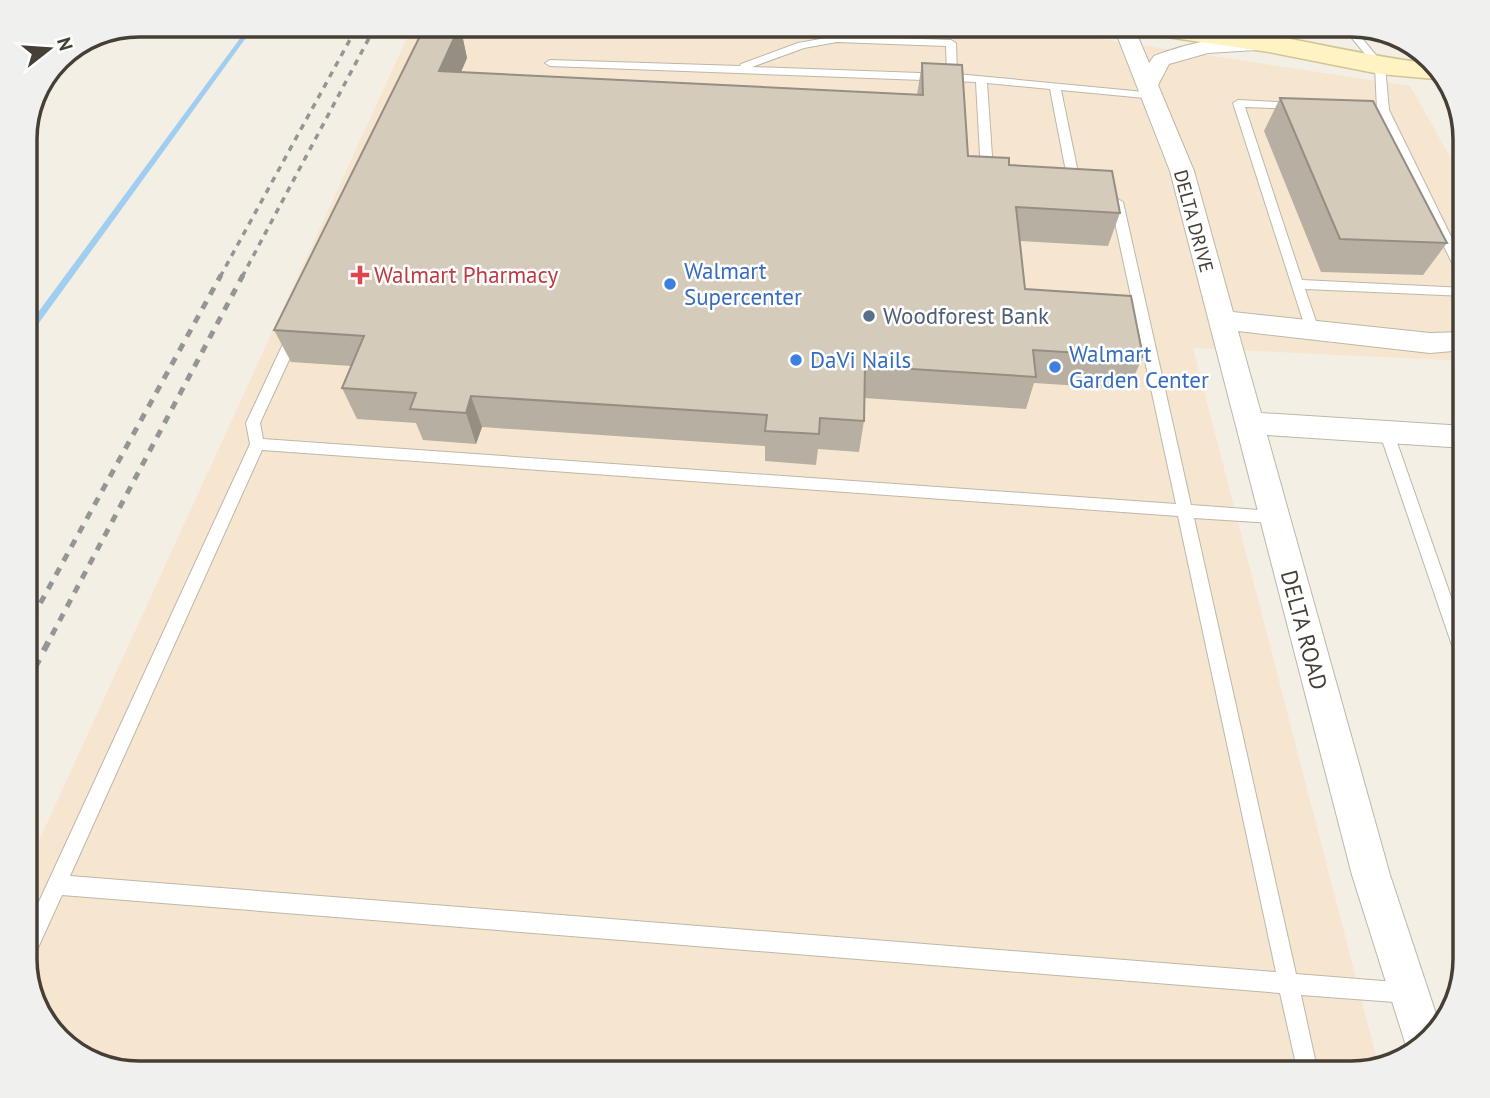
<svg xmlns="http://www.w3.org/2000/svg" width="1490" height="1098" font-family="'PT Sans',sans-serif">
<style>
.commercial{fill:#f6e6d0}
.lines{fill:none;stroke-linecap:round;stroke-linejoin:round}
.stream{fill:#a0cef1;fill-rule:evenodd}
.lane-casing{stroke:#beb7a8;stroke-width:2}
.street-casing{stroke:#beb7a8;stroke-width:2}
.secondary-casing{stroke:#d4c494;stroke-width:3}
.lane{fill:#fff;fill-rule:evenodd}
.street{fill:#fff;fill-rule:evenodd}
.secondary{fill:#fff2c3;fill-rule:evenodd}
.rail-far2{stroke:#959595;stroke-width:3.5;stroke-dasharray:6 6;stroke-linecap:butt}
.rail-far1{stroke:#959595;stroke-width:5;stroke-dasharray:8 8;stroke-linecap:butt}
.rail{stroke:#959595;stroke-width:6;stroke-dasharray:10 10;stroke-linecap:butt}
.wall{fill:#b7afa1}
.shaded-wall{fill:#958e83}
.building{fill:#d5cbbb;stroke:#958e83;stroke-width:2}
.health-dot{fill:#e0444e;stroke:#fff;stroke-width:2.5}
.shop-dot{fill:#3f7fe0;stroke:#fff;stroke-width:2.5}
.service-dot{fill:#5c6f8a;stroke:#fff;stroke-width:2.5}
.labels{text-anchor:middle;stroke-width:5;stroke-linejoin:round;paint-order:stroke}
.far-street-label{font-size:19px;fill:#463f35;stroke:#fff}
.shop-label{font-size:23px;fill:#366cbe;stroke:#fff;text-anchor:start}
.health-label{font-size:23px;fill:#be3a42;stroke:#fff;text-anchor:start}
.service-label{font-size:23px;fill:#4e5e75;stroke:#fff;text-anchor:start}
.street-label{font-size:23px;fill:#463f35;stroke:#fff}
.rim{fill:none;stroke:#463f35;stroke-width:3.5}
</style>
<rect width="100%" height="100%" fill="#f3efe5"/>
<path class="commercial" d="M413,25h261l421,13 315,48 55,97v178l-272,-13 186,719 -28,6h-1212l-70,-23 -32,-40 -12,-44v-95z"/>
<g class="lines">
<path class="stream" d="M246,32l3,2 -1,1 -220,303 -3,1v-9l219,-297z"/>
<g class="lane-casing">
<path id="lane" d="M1341,25h10l34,41 4,44 76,155v16l-6,-4 -82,-167 -2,-44z
M837,36l114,4 5,3 1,31 198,19 5,3 -5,3 -94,-9 20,97 -6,4 -6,-4 -19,-98 -63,-6 6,87 5,3 -11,4 -6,-4 -5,-91 -426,-16 -5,-3 5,-3 190,6 1,-2 57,-21zM837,42l109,4 1,28 -195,-7 52,-19z
M70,51l-4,7 -5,1 2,-6z
M1238,100l59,3 6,3 -6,3 -52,-2 57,173 163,8v8l-160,-7 14,41 -7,5 -5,-2 -74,-230z
M1111,195l12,7 68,303 82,6 5,2 3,4 -3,4 -5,2 -79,-5 102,456 112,9 7,3 3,7 -3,7 -7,3 -107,-8 17,78h-20l-18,-80 -1218,-98 -30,66 -7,3v-32l225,-488 -4,-21 43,-92h10l2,3 -41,89 3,16 913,65 -65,-300 -6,-5zM262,450l916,66 98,456 -1206,-96z
M1386,425l7,6 72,206v31l-6,-3 -2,-5 -78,-229z"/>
</g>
<g class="street-casing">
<path id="street" d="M1113,25h20l16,38 5,-7c20,-8 98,-32 112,-12l-10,6 -48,3 -39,11 -11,21 36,86 39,141 197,21 35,-1v18l-35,3 -192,-22 23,82 204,13v22l-198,-13 123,440 51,154 -32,26 -57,-180 -182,-704z"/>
</g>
<g class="secondary-casing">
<path id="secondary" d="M1121,25c103,-10 210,28 313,39l12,16 -66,-6 -111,-22 -136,-20 -9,-2z"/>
</g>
<use href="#lane" class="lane"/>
<use href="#street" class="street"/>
<use href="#secondary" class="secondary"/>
<path class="rail-far2" d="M220,277l138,-252
M242,277l134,-252"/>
<path class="rail-far1" d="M25,631l196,-356
M52,635l191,-360"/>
<path class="rail" d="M25,686l28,-53"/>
</g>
<path class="wall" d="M460,25l7,33 -6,14 456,23 5,-32 46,93 41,9 111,48 -12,33 -88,-5 5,48 118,68 -15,32 -94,-6 -8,26 -162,-11v23l-5,31 -41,-3 -2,16 -51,-4v-15l-283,-19 -6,17 -53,-4 -7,-17 -59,-4 -15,-31 9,-22 -60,-4 -17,-32z
M1280,98l167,145 -24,32 -102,-3 -57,-141z"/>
<path class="shaded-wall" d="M460,25l7,33 -20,46 -8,-33z
M471,396l11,31 -6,17 -10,-31z"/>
<path class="building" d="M426,24l34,1 -21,46 484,24 -1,-32 40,2 6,91 41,2v7l103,6 8,42 -104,-6 9,82 106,7 12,61 -110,-7 3,27 -171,-11 -1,55 -44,-3 -1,16 -54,-3 2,-16 -296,-19 -5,17 -56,-4 6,-16 -74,-5 22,-52 -90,-6z
M1280,98l93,3 74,142 -107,-4z"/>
<path class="health-dot" d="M356.5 264.5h7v7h7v7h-7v7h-7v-7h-7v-7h7z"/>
<g class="shop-dot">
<circle cx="670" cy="284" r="7"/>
<circle cx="796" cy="360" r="7"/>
<circle cx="1055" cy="367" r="7"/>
</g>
<circle class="service-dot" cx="869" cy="316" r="7"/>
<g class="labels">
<g class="far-street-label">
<text transform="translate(1194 221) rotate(75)" y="7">DELTA DRIVE</text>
</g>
<g class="shop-label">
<text x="684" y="279">Walmart<tspan x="684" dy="26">Supercenter</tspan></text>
<text x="1069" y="362">Walmart<tspan x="1069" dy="26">Garden Center</tspan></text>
<text x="810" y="368">DaVi Nails</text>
</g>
<g class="health-label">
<text x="374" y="283">Walmart Pharmacy</text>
</g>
<g class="service-label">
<text x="883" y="324">Woodforest Bank</text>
</g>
<g class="street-label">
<text transform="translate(1304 630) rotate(75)" y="8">DELTA ROAD</text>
</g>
</g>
<path d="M0 0H1490V1098H0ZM139 37H1351A102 102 0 0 1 1453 139V959A102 102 0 0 1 1351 1061H139A102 102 0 0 1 37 959V139A102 102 0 0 1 139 37Z" fill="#f0f0ef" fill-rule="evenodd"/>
<path class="rim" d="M139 37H1351A102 102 0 0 1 1453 139V959A102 102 0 0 1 1351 1061H139A102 102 0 0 1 37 959V139A102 102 0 0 1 139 37Z"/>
<g transform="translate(49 49) rotate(73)" stroke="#ffffff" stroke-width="5" paint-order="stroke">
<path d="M0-5L12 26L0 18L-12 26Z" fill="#463f35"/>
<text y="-10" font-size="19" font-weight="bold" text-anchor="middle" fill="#463f35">N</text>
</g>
</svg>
